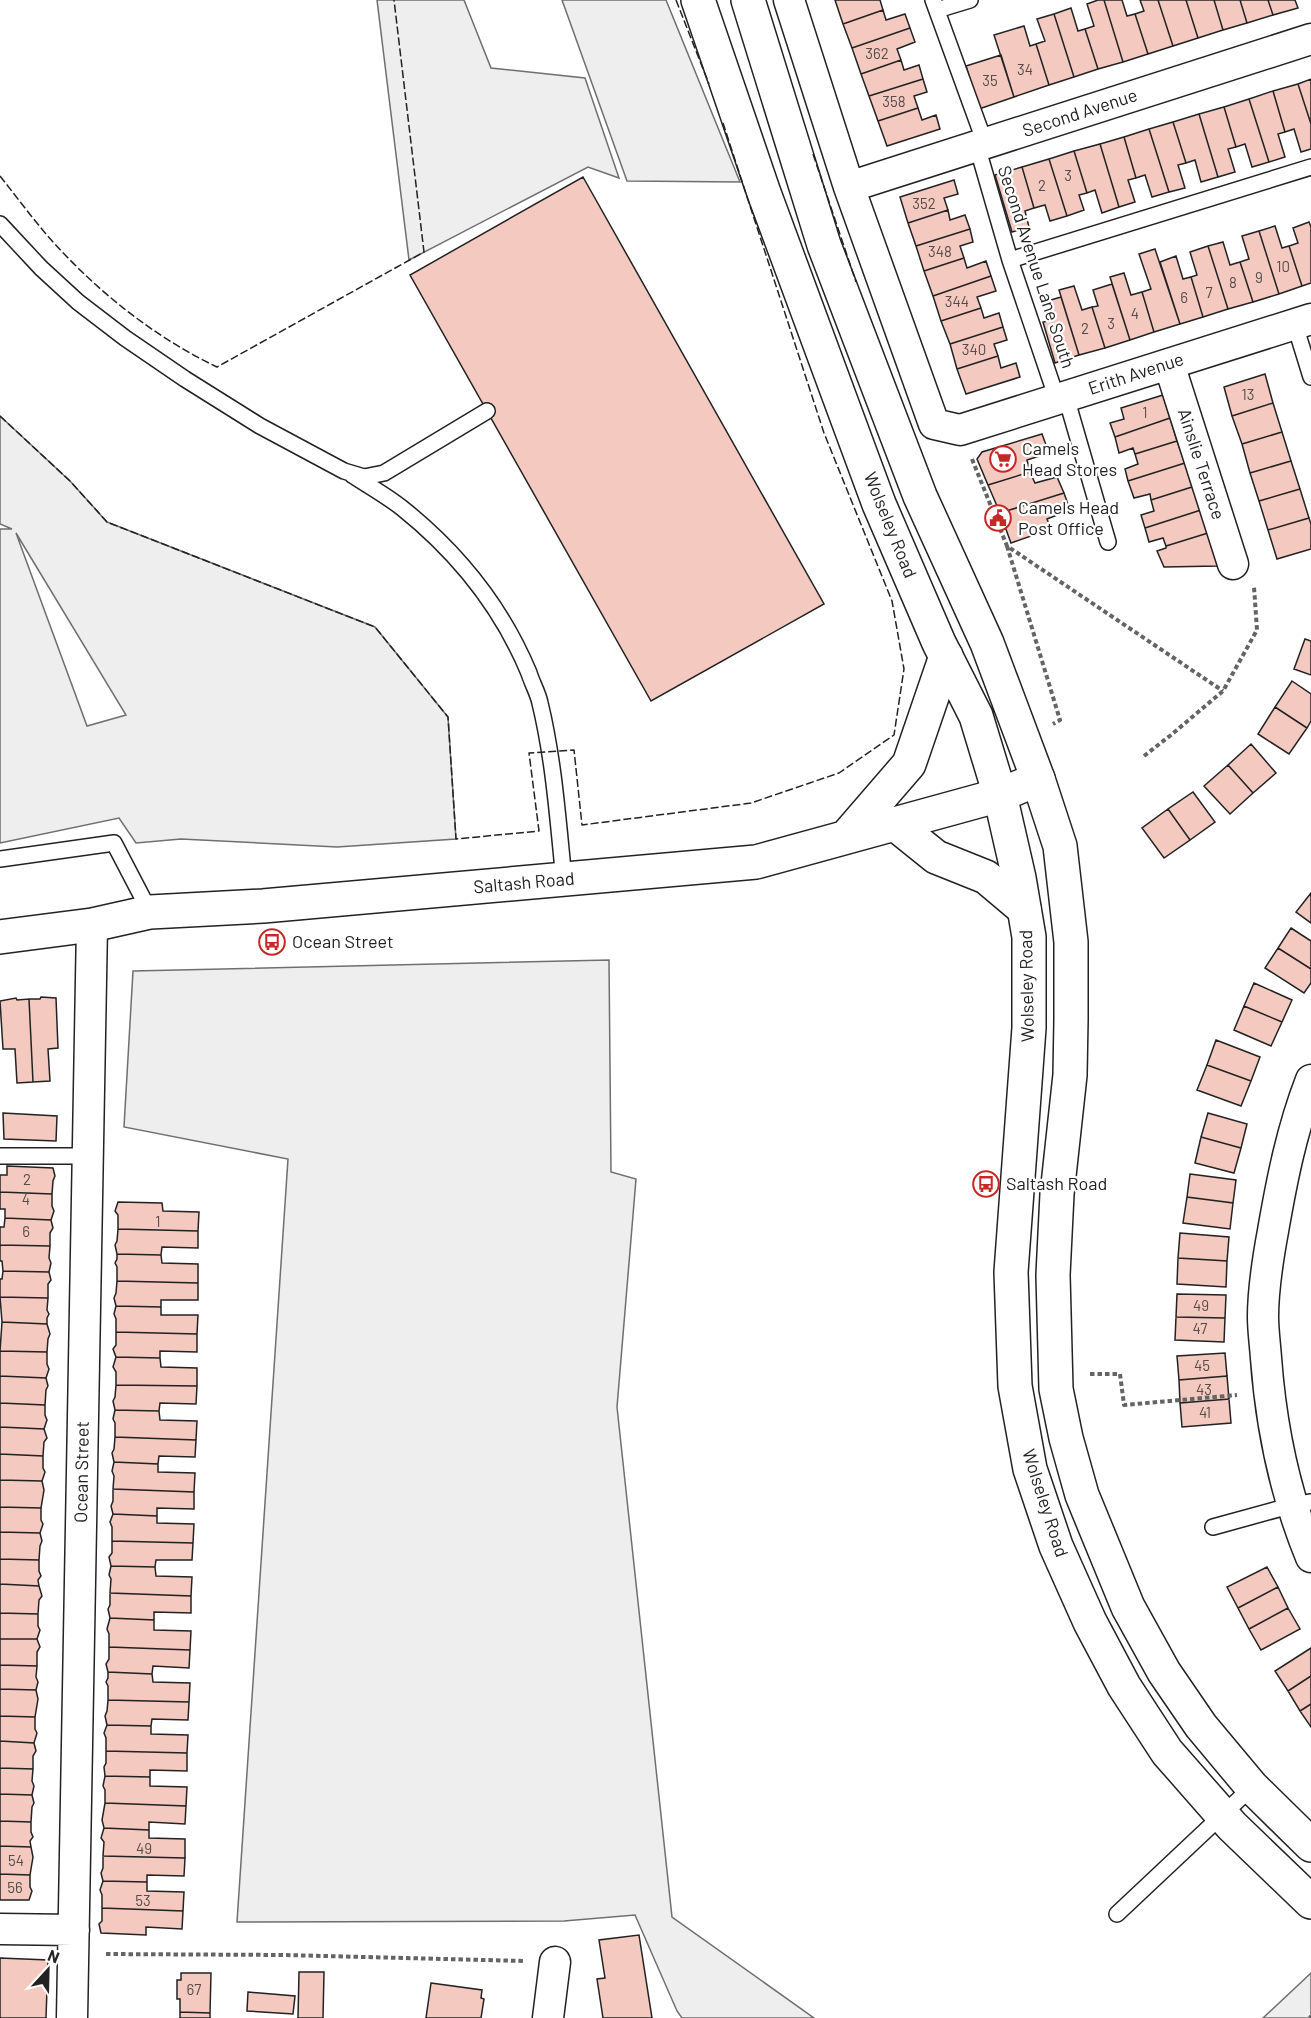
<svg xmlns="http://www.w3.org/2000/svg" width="1311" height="2018" font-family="Barlow,sans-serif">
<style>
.green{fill:#eee;stroke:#6f6f6f;stroke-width:1.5;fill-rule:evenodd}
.building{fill:#f3c9c0;stroke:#222;stroke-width:1.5}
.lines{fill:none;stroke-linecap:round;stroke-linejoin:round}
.lane-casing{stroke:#222;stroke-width:18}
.street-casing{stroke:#222;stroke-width:33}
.secondary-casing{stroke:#222;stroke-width:36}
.primary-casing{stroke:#222;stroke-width:36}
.path{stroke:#646464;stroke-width:4;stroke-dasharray:4.5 3;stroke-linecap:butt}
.lane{stroke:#fff;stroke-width:15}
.street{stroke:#fff;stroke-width:30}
.secondary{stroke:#fff;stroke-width:33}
.primary{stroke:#fff;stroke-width:33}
.fence{stroke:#222;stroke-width:1.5;stroke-dasharray:8 3;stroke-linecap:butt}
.labels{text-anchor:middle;stroke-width:4.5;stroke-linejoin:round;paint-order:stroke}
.number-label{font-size:15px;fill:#564c4a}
.street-label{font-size:18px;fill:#222;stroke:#fff}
.poi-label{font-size:18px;fill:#222;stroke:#fff;text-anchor:start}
</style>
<rect width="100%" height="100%" fill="#fff"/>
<path class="green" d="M377,0h87l27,68 94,10 34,100 -31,-11 -179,93z
M562,0h104l74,182 -113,-1z
M0,416l70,65 37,41 268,105 73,90 8,122 -119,8 -156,-8 -45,4 -17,-25 -119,25v-314h12l-12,-5zM16,533l110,182 -39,11z
M609,960l2,212 25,7 -19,228 55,510 142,101h-132l-5,-7 -42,-96 -71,6 -327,1 51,-763 -164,-32 9,-156z
M1311,1973v45h-48z"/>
<path class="building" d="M835,0h45l3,10 -40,14z
M1098,0h6l19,62 -25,7 -13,-40 9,-3 -7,-22z
M1104,0h18l5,16 8,-2 13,40 -25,8z
M1140,0h18l15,46 -25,8 -13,-40 9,-3z
M1158,0h28l12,38 -25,8z
M1186,0h28l9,30 -25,8z
M1214,0h26l7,23 -24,7z
M1240,0h28l5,15 -26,8z
M1268,0h27l3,8 -25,7z
M1071,8l7,23 7,-2 13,40 -24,8 -20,-63z
M883,10l3,10 19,-6 5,14 -58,20 -9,-24z
M1054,14l20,63 -25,8 -13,-41 9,-3 -8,-22z
M1024,26l6,20 6,-2 13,41 -35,12 -20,-62z
M910,28l5,14 -18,7 4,11 -40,14 -9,-26z
M1001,55l13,42 -35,12 -13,-43z
M901,60l3,10 15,-5 4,14 -54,17 -8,-22z
M923,79l4,13 -13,4 4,12 -40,13 -9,-25z
M1311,79v45l-13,-40z
M1298,84l13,40v25l-10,3 -7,-23 -9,3 -12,-41z
M1273,91l12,41 -7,2 7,23 -16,5 -20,-63z
M1249,99l20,63 -17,5 -7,-23 -9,3 -12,-40z
M1224,107l12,40 -8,2 7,23 -17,5 -19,-63z
M918,108l4,12 14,-5 4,14 -53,17 -9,-25z
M1199,114l19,63 -17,5 -6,-22 -9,3 -13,-41z
M1173,122l13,41 -8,2 7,23 -16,4 -20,-63z
M1149,129l20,63 -17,5 -7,-22 -9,3 -12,-41z
M1124,137l12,41 -8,2 7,22 -16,5 -19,-63z
M1100,144l19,63 -17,6 -7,-23 -8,3 -13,-42z
M1074,151l13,42 -8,2 5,15 -17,6 -18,-57z
M1049,159l18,57 -17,5 -5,-16 -11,3 -12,-41z
M1022,167l12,41 -9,3 4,16 -17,5 -17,-57z
M583,177l241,427 -173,97 -241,-426z
M954,180l4,14 -14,4 4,12 -40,13 -8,-26z
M948,210l2,10 15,-5 5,14 -54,17 -8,-23z
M1309,222l2,5v56l-9,3 -13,-40 9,-3 -5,-15z
M1275,226l7,22 7,-2 13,40 -23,8 -20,-63z
M970,229l3,13 -13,4 4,12 -40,13 -8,-25z
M1259,231l20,63 -26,8 -13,-40 9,-3 -7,-23z
M1223,242l7,23 10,-3 13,40 -25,7 -20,-63z
M1208,246l20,63 -25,8 -12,-40 6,-2 -7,-23z
M1155,249l25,75 -26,8 -12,-40 9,-3 -12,-35z
M1176,256l7,23 8,-2 12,40 -23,7 -20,-62z
M964,258l3,10 19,-7 5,15 -58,20 -9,-25z
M1124,273l7,22 11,-3 12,40 -24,8 -20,-63z
M991,276l5,15 -19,6 4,11 -40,13 -8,-25z
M1112,284l18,56 -25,8 -13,-41 6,-1 -5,-16z
M1074,286l8,24 10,-3 13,41 -26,7 -20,-65z
M1061,297l18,58 -24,8 -12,-41 6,-1 -5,-19z
M981,308l3,10 15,-5 4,14 -53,17 -9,-23z
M1003,327l4,13 -13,4 4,12 -41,13 -7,-25z
M998,356l3,12 15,-5 4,14 -54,17 -9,-25z
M1265,374l8,29 -41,13 -8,-29z
M1163,395l7,23 -55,19 -5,-14 14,-4 -3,-11z
M1273,403l9,29 -40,12 -10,-28z
M1170,418l7,23 -42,13 -2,-6 -14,5 -4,-16z
M1282,432l9,29 -41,12 -8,-29z
M1042,434l7,19 -22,7 3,12 -42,13 -11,-26 5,-7z
M1177,441l8,22 -57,18 -3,-12 13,-5 -3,-10z
M1291,461l9,28 -41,12 -9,-28z
M1185,463l7,24 -41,13 -1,-6 -16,4 -6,-17z
M1030,472l5,11 22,-6 7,16 -64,20 -12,-28z
M1192,487l9,23 -56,18 -4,-13 13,-4 -3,-11z
M1300,489l9,29 -41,12 -9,-29z
M1064,493l6,17 -23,9 4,10 -40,14 -11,-30z
M1201,510l7,23 -42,13 -3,-8 -14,4 -4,-14z
M1309,518l2,6v25l-34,10 -9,-29z
M1208,533l10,33 -54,1 -7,-16 9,-3v-2z
M1305,639l6,2v34l-17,-6z
M1292,681l19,13v27l-4,7 -32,-21z
M1275,707l32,21 -18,26 -31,-20z
M1251,744l25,29 -23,20 -25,-28z
M1228,765l25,28 -23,21 -26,-28z
M1193,792l22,30 -25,18 -22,-31z
M1168,809l22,31 -26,18 -22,-30z
M1311,893v30l-15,-11z
M1291,928l20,13v28l-33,-21z
M1278,948l33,21v14l-7,10 -39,-25z
M1254,983l38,17 -10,22 -38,-16z
M41,997l15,1 2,50 -10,1 2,32 -17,1 -4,-83h11z
M16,998l1,2 12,-1 4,83 -16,1 -2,-34h-12l-3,-48z
M1244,1006l38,16 -11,24 -37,-16z
M1216,1040l44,17 -9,24 -44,-16z
M1207,1065l44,16 -10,25 -44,-16z
M3,1113l54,3 -1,25 -52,-2z
M1208,1113l39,11 -6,24 -40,-11z
M1201,1137l40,11 -7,25 -39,-10z
M7,1166l46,2 2,8 -2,5 -1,13 -52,-2v-17h7z
M1190,1174l46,6 -3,23 -46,-6z
M0,1192l52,2v12l2,5 -3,9 -46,-2v-9h-5z
M1187,1197l46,6 -3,26 -47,-6z
M118,1202l44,1 1,8 36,1 -1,19 -80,-2v-14l-3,-4z
M5,1218l46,2 2,8 -3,5v13l-50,-1v-18h4z
M118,1229l80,2v17l-36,-1 -1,8 -44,-1 -2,-9 2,-4z
M1180,1233l49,4 -2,24 -49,-3z
M0,1245l50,1 -1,12 2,5 -2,9 -46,-1 -1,-10h-2z
M117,1254l44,1 1,8 36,1v19l-81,-2v-14l-2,-4 2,-4z
M1178,1258l49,3 -1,26 -49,-3z
M3,1271l46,1 2,8 -3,4v14l-48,-1v-18h2z
M117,1281l81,2v17h-37v7l-45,-1 -2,-8 2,-5z
M1177,1294l49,1 -1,23 -49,-1z
M0,1297l48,1 -1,12 2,4 -2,4v6l-45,-2z
M116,1306l45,1v8h37l-1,19 -81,-2v-13l-2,-5z
M1176,1317l49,1 -1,24 -49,-2z
M2,1322l45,2 3,10 -2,5 -1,13 -47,-1z
M116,1332l81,2v18l-37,-1v7l-44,-1 -3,-8 3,-4z
M0,1351l47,1v12l2,5 -3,9 -46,-2z
M1225,1353l2,23 -48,4 -2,-24z
M116,1357l44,1 1,9 36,1v18l-81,-1v-13l-3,-5z
M0,1376l46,2 2,8 -2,4 -1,15 -45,-2z
M1227,1376l2,23 -49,4 -1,-23z
M116,1385l81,1 -1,18 -36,-1 -1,8 -44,-1 -2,-9 2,-4z
M1229,1399l2,24 -49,4 -2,-24z
M0,1403l45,2v10l2,5 -3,9 -44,-2z
M115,1410l44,1 1,9 37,1 -1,19 -81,-3v-14l-2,-4z
M0,1427l44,2 3,9 -3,4 -1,14 -43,-2z
M115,1437l81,3 -1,17 -36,-1 -1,8 -44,-2 -2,-9 2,-4z
M0,1454l43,2v12l2,4 -3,9 -42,-1z
M114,1462l44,2v8l37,1 -1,19 -81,-3 1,-13 -2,-5z
M0,1480l42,1 2,9 -3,18 -41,-1z
M113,1489l81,3v17l-37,-1v8l-44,-2 -2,-8 2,-5z
M0,1507l41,1v12l2,4 -3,9 -40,-1z
M113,1514l44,2v7l37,1 -1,19 -81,-2v-14l-2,-5z
M0,1532l40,1 2,8 -2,5 -1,14 -39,-1z
M112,1541l81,2 -1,17h-36l-1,7 -44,-1 -2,-9 3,-4z
M0,1559l39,1v11l2,5 -3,4 1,6 -39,-2z
M111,1566l44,1 1,9 36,1 -1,19 -81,-3 1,-14 -2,-4z
M1267,1567l11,20 -40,21 -11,-21z
M0,1584l39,2 3,10 -3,4 -1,14 -38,-1z
M1278,1587l10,21 -39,21 -11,-21z
M110,1593l81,3v17l-37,-1v8l-44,-2 -2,-9 2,-4z
M1288,1608l12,21 -39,21 -12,-21z
M0,1613l38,1v12l2,4 -3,9h-37z
M110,1618l44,2v10l37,1 -1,19 -81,-3v-13l-2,-5z
M0,1639h37l3,8 -3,5v14l-37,-1z
M109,1647l81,3 -1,18 -36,-2 -1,8 -44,-2 -2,-8 3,-5z
M1311,1648v28l-23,15 -13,-20z
M0,1665l37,1 -1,11 2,5 -2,8 -36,-1z
M108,1672l44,2 1,8 37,1 -1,19 -81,-2v-14l-2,-4 2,-4z
M1311,1676v28l-11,7 -12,-20z
M0,1689l36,1 2,9 -3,18 -35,-1z
M108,1700l81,2 -1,18 -36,-1 -1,7 -44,-1 -2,-9 2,-5z
M1311,1704v23l-11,-16z
M0,1716l35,1v12l2,4 -3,10 -34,-2z
M107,1725l44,1v8l37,1 -1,18 -81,-2v-13l-2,-5z
M0,1741l34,2 2,8 -3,5v13l-33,-1z
M106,1751l81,2v18l-37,-1v7l-45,-1 -1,-9 2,-4z
M0,1768l33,1 -1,12 2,5 -2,9 -32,-1z
M105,1776l45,1v9l37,1 -1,19 -81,-3v-13l-2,-4z
M0,1794l32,1 2,8 -2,4 -1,15 -31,-1z
M105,1803l81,3 -1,18 -36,-2v8l-45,-2 -2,-8z
M0,1821l31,1v10l2,5 -3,4 1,6 -31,-1z
M104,1828l45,2v8l36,1v19l-82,-2 1,-14 -3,-4z
M0,1846l31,1 2,10 -3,18 -30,-1z
M103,1856l82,2 -1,18 -37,-1v7l-44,-1 -2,-8 2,-5z
M0,1874l30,1v12l2,4 -3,9h-29z
M103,1881l44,1v9l37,1 -1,19 -81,-3v-13l-2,-5z
M102,1908l81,3 -1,18 -36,-2v8l-45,-2 -2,-9 3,-3z
M639,1935l13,83h-49l-6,-39 8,-1 -6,-38z
M0,1958l48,2 -2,58h-46z
M299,1972h25l-1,46h-25z
M181,1973h30l-1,40 -30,-1v-13h-3v-19h4z
M431,1983l51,7 -1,8 3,1 -3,19h-55z
M248,1992l47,4 -2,18 -46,-3z
M180,2012l30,1v5h-30z"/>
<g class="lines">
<g class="lane-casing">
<path id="lane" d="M933,0l52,143
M937,10l33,-10
M977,146l33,114 47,139
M0,224l41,44 37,34 47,36 60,41 75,47 84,45 20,6 20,-4 103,-62
M1010,260l301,-93
M1295,325l16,52
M1066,397l42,145
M352,475c17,11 35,21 50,33 55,44 100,100 127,165 3,10 9,20 11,30 14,58 18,118 24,177
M0,859l114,-16 36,69
M0,1156h88
M1213,1527l80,-22 18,-3
M1117,1914l135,-127"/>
</g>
<g class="street-casing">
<path id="street" d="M789,0l60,187 85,237 26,6 351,-111
M849,187l462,-148
M1169,364l64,200
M1311,1080c-19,49 -29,99 -38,151 -5,27 -10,57 -10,86 0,13 2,27 3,41 5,68 19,136 45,199
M0,1929l74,1
M72,2018l20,-1093
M548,2018l7,-56"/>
</g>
<g class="secondary-casing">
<path id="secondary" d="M895,824l41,33 50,20 38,32
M846,837l63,-73 37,-108
M0,937l92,-12 58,-13 113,-6 493,-44 244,-67 38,-16"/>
</g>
<g class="primary-casing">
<path id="primary" d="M698,0l66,193 115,311 60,139 37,73 24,79 19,83 10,59v91l-18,244 4,114 15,83 26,77 34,76 34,64 43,66 65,74 79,76
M748,0l76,245 96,251 67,147 51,136 22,67 11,96v78l-1,55 -13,119 -4,81 3,114 10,49 16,57 46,112 36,65 37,54 51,61 59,58"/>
</g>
<path class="path" d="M972,459l35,87 216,145
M1007,546l53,174 -7,4
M1144,756l27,-21 52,-44 34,-61 -3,-43
M1090,1374h30l4,31 113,-10
M106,1954l179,1 239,6
M1310,2018l1,-2"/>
<use href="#lane" class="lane"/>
<use href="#street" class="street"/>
<use href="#secondary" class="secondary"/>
<use href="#primary" class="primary"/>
<path class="fence" d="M676,0l33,84
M813,154l43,128
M0,176c15,19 30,39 46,58 47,54 106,102 171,133l207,-115 -30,-252
M0,416l70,65 37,41 268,105 73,90 8,122 83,-8 -10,-78 45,-3 8,75 169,-22 88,-30 55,-38 10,-66 -12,-68 -68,-168 -101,-310"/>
</g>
<defs>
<g id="supermarket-ring" transform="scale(1.35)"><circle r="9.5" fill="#fff" stroke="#c62828" stroke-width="1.5"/><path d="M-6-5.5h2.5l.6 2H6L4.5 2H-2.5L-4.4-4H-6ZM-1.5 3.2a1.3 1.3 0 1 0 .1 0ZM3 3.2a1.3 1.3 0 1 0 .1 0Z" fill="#c62828"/></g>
<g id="civic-ring" transform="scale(1.35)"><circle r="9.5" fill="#fff" stroke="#c62828" stroke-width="1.5"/><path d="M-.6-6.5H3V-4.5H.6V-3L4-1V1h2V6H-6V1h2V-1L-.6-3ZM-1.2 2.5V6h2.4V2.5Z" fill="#c62828"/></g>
<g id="bus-ring" transform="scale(1.35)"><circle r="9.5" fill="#fff" stroke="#c62828" stroke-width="1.5"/><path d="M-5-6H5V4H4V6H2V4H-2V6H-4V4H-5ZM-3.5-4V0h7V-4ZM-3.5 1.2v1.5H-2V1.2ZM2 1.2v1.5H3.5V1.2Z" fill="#c62828"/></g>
</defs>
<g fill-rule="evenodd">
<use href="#supermarket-ring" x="1003" y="459"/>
<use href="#civic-ring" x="998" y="518"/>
<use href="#bus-ring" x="272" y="942"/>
<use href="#bus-ring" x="986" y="1184"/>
</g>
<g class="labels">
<g class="number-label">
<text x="877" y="59">362</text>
<text x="1025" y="75">34</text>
<text x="990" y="86">35</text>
<text x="894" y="107">358</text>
<text x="1068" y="181">3</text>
<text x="1042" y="191">2</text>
<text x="924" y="209">352</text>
<text x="940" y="257">348</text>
<text x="1283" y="272">10</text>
<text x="1259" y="283">9</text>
<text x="1233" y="288">8</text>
<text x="1209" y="298">7</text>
<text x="1184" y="303">6</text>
<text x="957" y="307">344</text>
<text x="1135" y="319">4</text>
<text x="1111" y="329">3</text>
<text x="1085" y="334">2</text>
<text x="974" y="355">340</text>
<text x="1248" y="400">13</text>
<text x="1145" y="418">1</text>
<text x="27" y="1185">2</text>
<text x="26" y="1205">4</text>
<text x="158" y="1227">1</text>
<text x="26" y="1237">6</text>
<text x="1201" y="1311">49</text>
<text x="1200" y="1334">47</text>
<text x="1202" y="1371">45</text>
<text x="1204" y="1395">43</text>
<text x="1205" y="1418">41</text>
<text x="144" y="1854">49</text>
<text x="16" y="1866">54</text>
<text x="15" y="1893">56</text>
<text x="143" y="1906">53</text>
<text x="194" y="1995">67</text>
</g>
<g class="street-label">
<text transform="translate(1080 113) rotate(-18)" y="6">Second Avenue</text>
<text transform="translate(1036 267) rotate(72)" y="6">Second Avenue Lane South</text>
<text transform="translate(1136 374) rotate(-18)" y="6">Erith Avenue</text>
<text transform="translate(1201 464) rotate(72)" y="6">Ainslie Terrace</text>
<text transform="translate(890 525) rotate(68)" y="6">Wolseley Road</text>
<text transform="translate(524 883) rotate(-5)" y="6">Saltash Road</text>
<text transform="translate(1027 986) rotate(-91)" y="6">Wolseley Road</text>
<text transform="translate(82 1472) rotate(-89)" y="6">Ocean Street</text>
<text transform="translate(1045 1503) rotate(72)" y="6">Wolseley Road</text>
</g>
<g class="poi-label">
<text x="1022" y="455">Camels<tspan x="1022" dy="21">Head Stores</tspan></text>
<text x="1018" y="514">Camels Head<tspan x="1018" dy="21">Post Office</tspan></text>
<text x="292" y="948">Ocean Street</text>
<text x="1006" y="1190">Saltash Road</text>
</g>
</g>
<g transform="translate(48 1970) rotate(22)" stroke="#ffffff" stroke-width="4.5" paint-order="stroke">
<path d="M0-4.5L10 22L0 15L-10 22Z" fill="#222222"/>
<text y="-9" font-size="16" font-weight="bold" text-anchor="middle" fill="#222222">N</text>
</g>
</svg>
